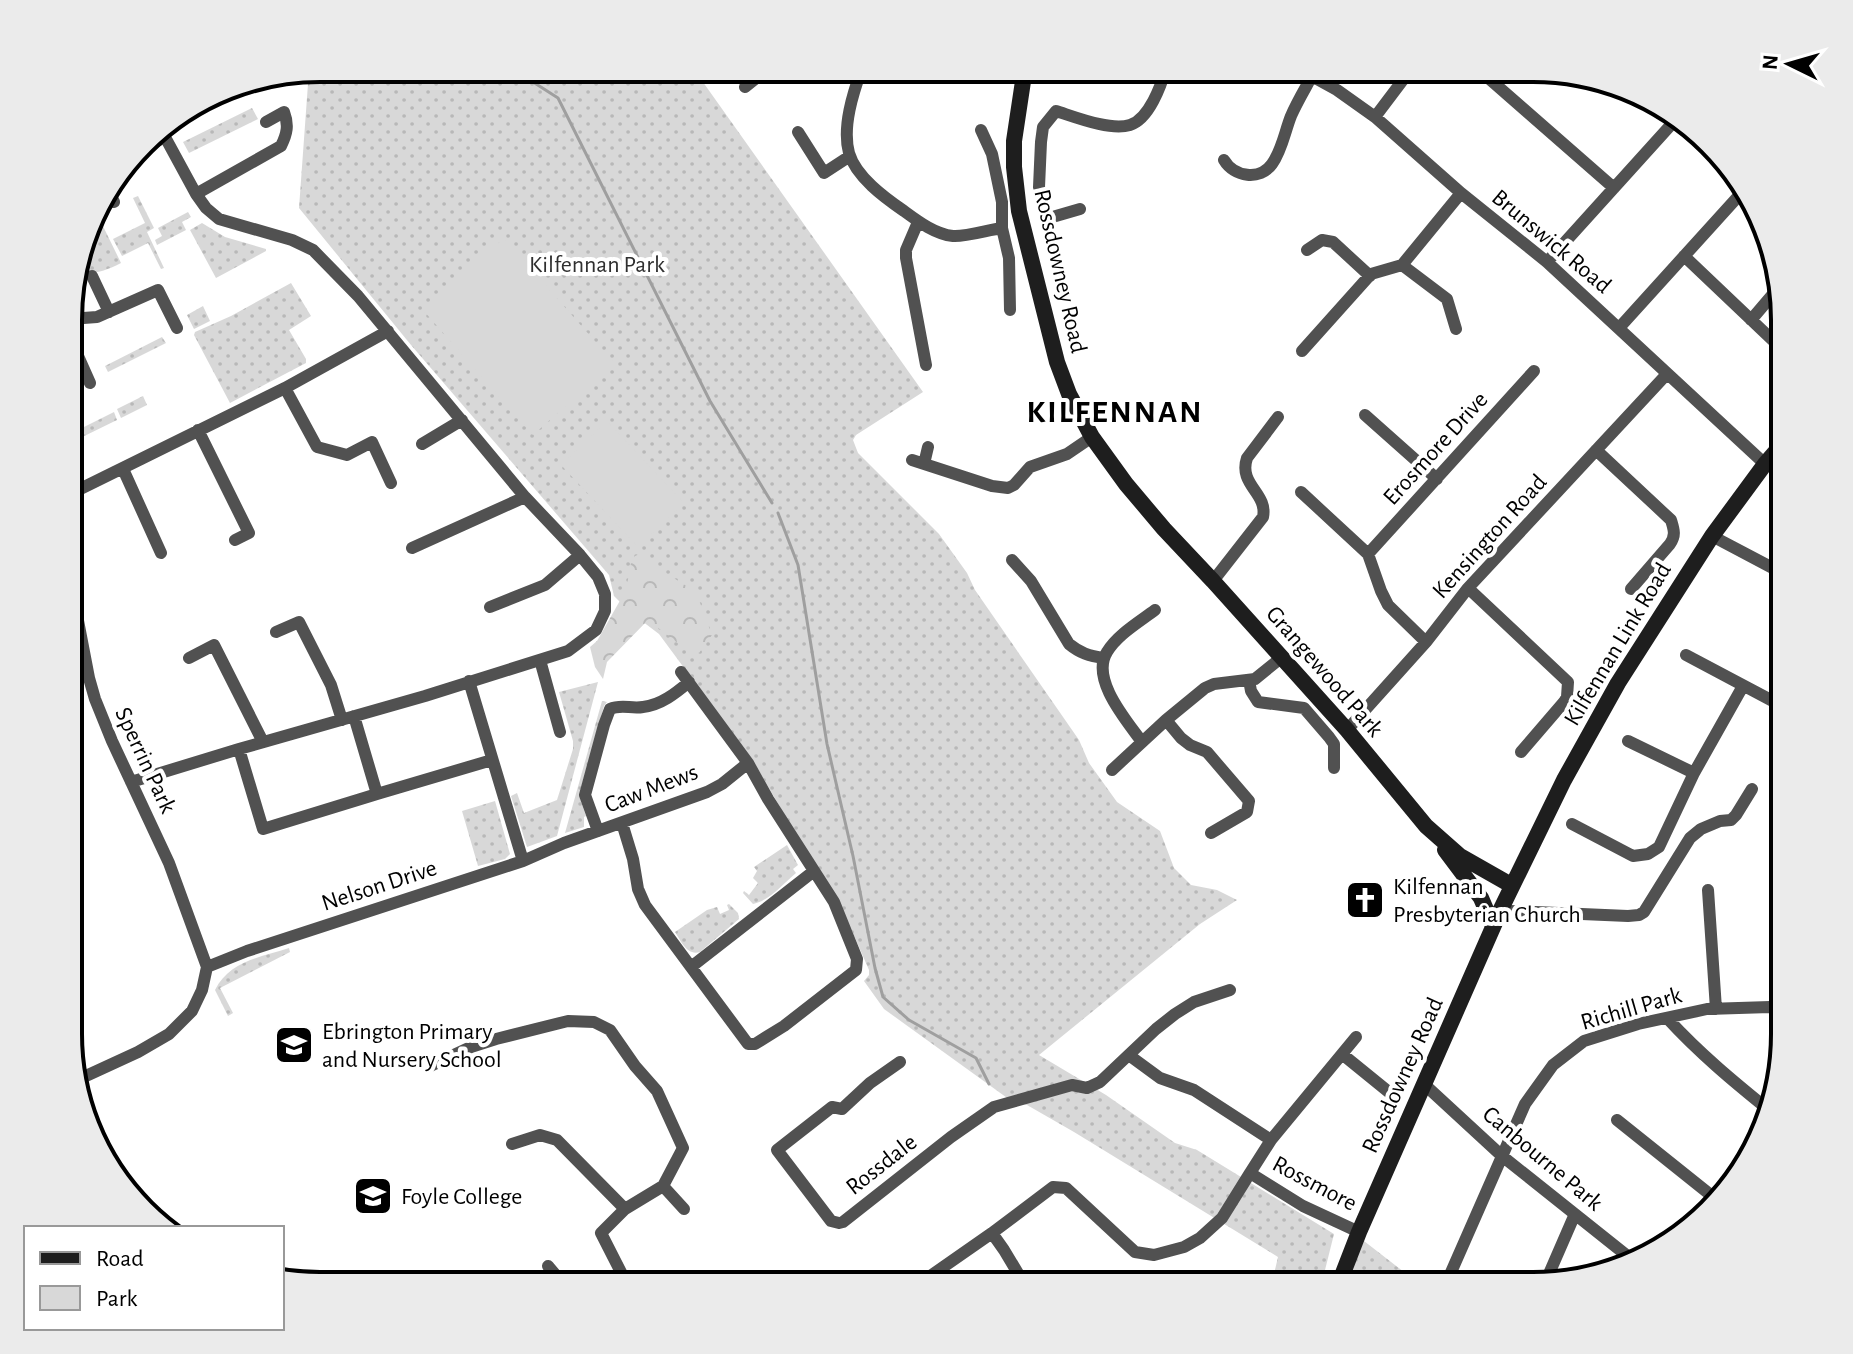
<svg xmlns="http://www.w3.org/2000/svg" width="1853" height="1354" font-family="'Alegreya Sans',sans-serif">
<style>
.green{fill:url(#green-dots)}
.forest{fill:url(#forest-crowns)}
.pitch{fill:#d8d8d8}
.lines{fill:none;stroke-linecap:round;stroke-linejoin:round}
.stream{stroke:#9f9f9f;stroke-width:3}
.street{stroke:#515151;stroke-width:12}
.secondary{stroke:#1e1e1e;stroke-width:16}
.labels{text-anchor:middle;stroke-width:8;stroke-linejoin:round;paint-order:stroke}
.street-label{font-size:24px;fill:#000;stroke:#fff}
.park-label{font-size:24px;fill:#2f2f2f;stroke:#fff}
.poi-label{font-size:24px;fill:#000;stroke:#fff;text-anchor:start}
.district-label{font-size:32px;font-weight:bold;letter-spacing:2px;fill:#000;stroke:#fff}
.rim{fill:none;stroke:#000;stroke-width:4}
</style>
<defs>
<pattern id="green-dots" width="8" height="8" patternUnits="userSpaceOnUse" patternTransform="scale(2)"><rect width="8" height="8" fill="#d8d8d8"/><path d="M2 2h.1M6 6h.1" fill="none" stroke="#b8b8b8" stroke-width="1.8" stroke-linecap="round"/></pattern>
<pattern id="forest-crowns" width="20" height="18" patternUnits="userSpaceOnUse" patternTransform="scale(2)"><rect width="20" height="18" fill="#d8d8d8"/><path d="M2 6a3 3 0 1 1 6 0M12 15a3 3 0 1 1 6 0" fill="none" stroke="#b8b8b8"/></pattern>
</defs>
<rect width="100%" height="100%" fill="#fff"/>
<path class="green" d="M320,68h373l230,324 -67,43 -3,5 5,13 81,81 28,39 8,17 104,150 10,23 28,39 43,29 14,37 17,17 26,5 20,10 -37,24 -161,131 67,40 69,48 22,7 137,84 -13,52h-22l-25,-12 4,-17 -204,-125 -47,-27 -17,-5 -126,-91 -20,-28 5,-6v-5l-17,-39 -97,-167 -96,-130 -29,-22 -16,-16 -5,-21 -198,-230 -112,-137 10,-138z
M252,108l6,11 -69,34 -6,-11z
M138,196l16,32 -7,4 17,36 -3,1 -13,-26 -26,13 -9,-17 32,-16 -12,-25z
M188,212l3,5 -9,5 4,8 -29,15 -2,-5 7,-4 -4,-8z
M100,220l21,43c-18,9 -25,11 -46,9l16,-48z
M202,223l23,14 41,12v2l-50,27 -26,-48z
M291,283l20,33 -22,14 17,29v4l-76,40 -36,-68 1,-3 36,-16z
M203,306l7,15 -16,8 -7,-14z
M162,337l4,6 -58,29 -3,-6z
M143,396l4,9 -26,13 -4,-9z
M114,412l3,8 -47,23v-9z
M598,682l-41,154 -30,11 -16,-51 6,-3 7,20 33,-13 16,-51v-8l-14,-49z
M602,701l5,1 -3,4 -24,86v6l6,18 -2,1v10l-19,6z
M495,801l15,53 -5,5 -27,7 -16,-55z
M787,845l11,20 -5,4 3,4c-13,11 -27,28 -43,31l-10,-11 1,-2 5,4 9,-12 -5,-5 4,-7 -3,-4z
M729,904l9,9 1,6 -39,33c-13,4 -19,-11 -25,-20l32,-22 10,-3 3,7 9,-4 -2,-5z
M289,948l1,4 -70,36 13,25 -5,3 -13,-26c14,-29 46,-33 74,-42z
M1364,1241l58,45h-78z"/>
<path class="forest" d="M642,553l22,19 32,20 16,43 -13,18 -20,-9 -31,-24 -41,42 -4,17 -8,-12 -5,-20 7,-6 29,-51 5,-27 4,-7z"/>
<path class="pitch" d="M504,238l110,125 -81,72 -110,-125z
M607,421l77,82 -46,44 -77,-82z"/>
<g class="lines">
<path class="stream" d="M515,68l4,5 39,25 152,303 62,102
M778,513l20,52 29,179 26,112 22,112 8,29 26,23 67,38 13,26"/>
<path class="street" d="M862,68c-9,25 -20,59 -13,85 7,24 36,45 55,58 15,11 31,23 49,25 12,1 35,-6 49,-8
M964,68l59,9
M1297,68l40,22 38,27 86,76 86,69 218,202
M1486,76l128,112
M745,87l24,-19
M1375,117l37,-49
M981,130l11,24 10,48v26l7,30 1,52
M798,132l26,41 26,-17
M1224,160c10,17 36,21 48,4 10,-14 13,-33 19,-48 6,-14 14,-27 21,-40
M107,188l7,14
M196,194l85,-48c6,-12 8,-21 3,-34l-18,10
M1080,209l-31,9 -10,-31 2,-45 2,-15 13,-16c19,6 54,20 74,14 19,-6 31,-39 36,-57
M918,222l-12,28v8l20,107
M1307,250l15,-10 11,2 37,34
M1684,256l100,95
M1547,262l122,-135 8,-9v-3
M1402,265l45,34 9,30
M92,276l17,36
M70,319l27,-2 61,-27 19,38
M1751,320l29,-34
M1619,328l125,-138
M70,338l20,45
M1302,351l69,-77 31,-9 59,-72
M285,388l32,59 30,8 25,-13 19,41
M1365,415l72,64
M198,430l51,103 -14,7
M422,444l40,-24
M1596,450l75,70c3,10 5,15 -1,24l-39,45
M912,460l80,26 16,2 6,-3 16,-18 37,-13 25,-17
M924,464l4,-17
M123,469l38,84
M1301,492l67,62 13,37 7,14 38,37
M70,494l215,-106 103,-57
M1712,536l72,38
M412,548l113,-51
M1368,554l166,-183
M1012,560l19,21 38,63c11,9 20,12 35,14
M70,579l19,99 6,21 17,42 57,122 38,104 -5,23 -10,21 -23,23 -31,18 -63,29
M1213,581l50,-64c5,-24 -25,-32 -16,-59l31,-41
M1468,588l100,94 -1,15 -3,5 -43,50
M490,607l55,-22 35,-30
M276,632l23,-10 32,63 11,35
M1686,655l98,52
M189,658l25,-13 49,97
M540,660l20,72
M1249,680l2,11 7,11 46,6 25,29 5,7v24
M469,681l54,180
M354,716l23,78 115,-34
M1166,720l15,18 9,7 17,7 42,49 -2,11 -36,21
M1347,730l79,-88 42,-54 198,-213
M1628,741l66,32
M1142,742c-15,-21 -52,-63 -35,-90 10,-17 32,-30 48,-42
M239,749l24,80 114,-35
M1112,770l54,-50 39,-32 9,-4 41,-5 27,-22
M131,782l108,-33 186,-53 143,-45 28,-21 9,-19v-17l-7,-17 -18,-22 -55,-58 -167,-201 -45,-46 -21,-10 -73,-21 -13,-11 -10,-14 -31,-57 -29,15
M622,823l11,36 5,30 7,16 103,139h7l29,-18 72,-56 1,-11 -23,-57 -66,-103 -20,-36 -67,-91
M1572,824l61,32 15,-2 11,-7 35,-74 49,-87
M598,831l-13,-36 19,-70 6,-16c11,-5 21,0 33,-2 18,-2 33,-14 46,-25
M1708,890l8,119
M1501,909l9,2 118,5 11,-1 5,-3 46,-74 11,-9 19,-8 11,-1 5,-5 16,-26
M207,967l40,-16 276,-90 41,-18 143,-51 15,-8 26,-21
M691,967l123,-96
M1667,1018c32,35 67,64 103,93
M1342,1054l48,39
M1130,1056l30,22 34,12 77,50
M900,1062l-30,21 -28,26 -10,-2 -55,43 54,71 8,2 4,-1 108,-85 43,-30 78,-22 15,3 13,-6 56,-53 19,-15 19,-12 36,-12
M428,1067l43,-20 25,-8 72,-18 26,1 16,8 25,36 22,25 26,57 -20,38 -38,23 -24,24 27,53
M1425,1085l77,71 133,106
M1617,1120l100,80
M512,1144l28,-9 17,5 68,69
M1250,1173l21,-33 85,-103
M663,1186l21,23
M992,1233l12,17 21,35
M548,1266l17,20
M1545,1283l30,-69
M743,1286l5,-5
M916,1286l76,-53 61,-46 13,1 69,64 19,3 30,-8 16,-9 22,-20 28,-45 53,33 56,26
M1445,1286l80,-182 28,-39 31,-24 54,-17 69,-15 63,-2 14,2"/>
<path class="secondary" d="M1025,68l-11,73v26l5,44 38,151 12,32 23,43 34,47 38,45 49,52 134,149 79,96 34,30 51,29
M1445,850l36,48 12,28
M1338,1286l21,-54 142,-323 63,-129 54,-97 94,-147 53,-72 19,-22"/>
</g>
<defs>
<g id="church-square" transform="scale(2)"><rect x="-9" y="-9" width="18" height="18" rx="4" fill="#000" stroke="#fff"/><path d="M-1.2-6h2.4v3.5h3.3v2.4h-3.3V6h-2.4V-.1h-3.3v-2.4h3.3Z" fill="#fff"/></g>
<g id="school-square" transform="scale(2)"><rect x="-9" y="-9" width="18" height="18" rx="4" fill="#000" stroke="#fff"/><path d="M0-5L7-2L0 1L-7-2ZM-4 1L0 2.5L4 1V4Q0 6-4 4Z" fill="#fff"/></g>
</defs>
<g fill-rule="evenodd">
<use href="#church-square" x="1365" y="900"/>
<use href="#school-square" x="294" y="1045"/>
<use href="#school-square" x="373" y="1196"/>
</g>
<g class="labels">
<g class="street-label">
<text transform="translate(1552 241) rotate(40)" y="8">Brunswick Road</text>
<text transform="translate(1061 271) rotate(77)" y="8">Rossdowney Road</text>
<text transform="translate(1435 448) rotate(-48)" y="8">Erosmore Drive</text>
<text transform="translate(1489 536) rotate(-48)" y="8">Kensington Road</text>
<text transform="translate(1617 644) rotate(-59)" y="8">Kilfennan Link Road</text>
<text transform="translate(1325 671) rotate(49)" y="8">Grangewood Park</text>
<text transform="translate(146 760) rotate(65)" y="8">Sperrin Park</text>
<text transform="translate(651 788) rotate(-21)" y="8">Caw Mews</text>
<text transform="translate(379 885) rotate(-18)" y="8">Nelson Drive</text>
<text transform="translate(1631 1008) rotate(-16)" y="8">Richill Park</text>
<text transform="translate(1402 1075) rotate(-66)" y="8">Rossdowney Road</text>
<text transform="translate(1543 1158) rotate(40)" y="8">Canbourne Park</text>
<text transform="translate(881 1164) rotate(-38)" y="8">Rossdale</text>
<text transform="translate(1315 1183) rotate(28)" y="8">Rossmore</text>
</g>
<g class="park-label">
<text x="597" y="272">Kilfennan Park</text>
</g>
<g class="poi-label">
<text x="1393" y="894">Kilfennan<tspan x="1393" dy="28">Presbyterian Church</tspan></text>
<text x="322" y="1039">Ebrington Primary<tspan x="322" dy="28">and Nursery School</tspan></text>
<text x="401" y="1204">Foyle College</text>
</g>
<g class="district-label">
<text x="1115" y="422">KILFENNAN</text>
</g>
</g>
<path d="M0 0H1853V1354H0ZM320 82H1533A238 238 0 0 1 1771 320V1034A238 238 0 0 1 1533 1272H320A238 238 0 0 1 82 1034V320A238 238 0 0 1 320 82Z" fill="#ebebeb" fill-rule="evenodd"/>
<path class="rim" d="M320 82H1533A238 238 0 0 1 1771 320V1034A238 238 0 0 1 1533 1272H320A238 238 0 0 1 82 1034V320A238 238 0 0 1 320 82Z"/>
<rect x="24" y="1226" width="260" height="104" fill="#ffffff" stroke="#999999" stroke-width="2"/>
<rect x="40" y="1252" width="40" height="12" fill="#1e1e1e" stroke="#999999" stroke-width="2"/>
<text x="96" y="1266" font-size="24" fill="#000000">Road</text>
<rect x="40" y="1286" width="40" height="24" fill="#d8d8d8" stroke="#999999" stroke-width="2"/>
<text x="96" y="1306" font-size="24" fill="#000000">Park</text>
<g transform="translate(1789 64) rotate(275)" stroke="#ffffff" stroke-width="6" paint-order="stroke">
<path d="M0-6L14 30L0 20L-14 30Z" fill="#000000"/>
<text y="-12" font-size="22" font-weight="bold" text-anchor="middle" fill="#000000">N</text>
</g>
</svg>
